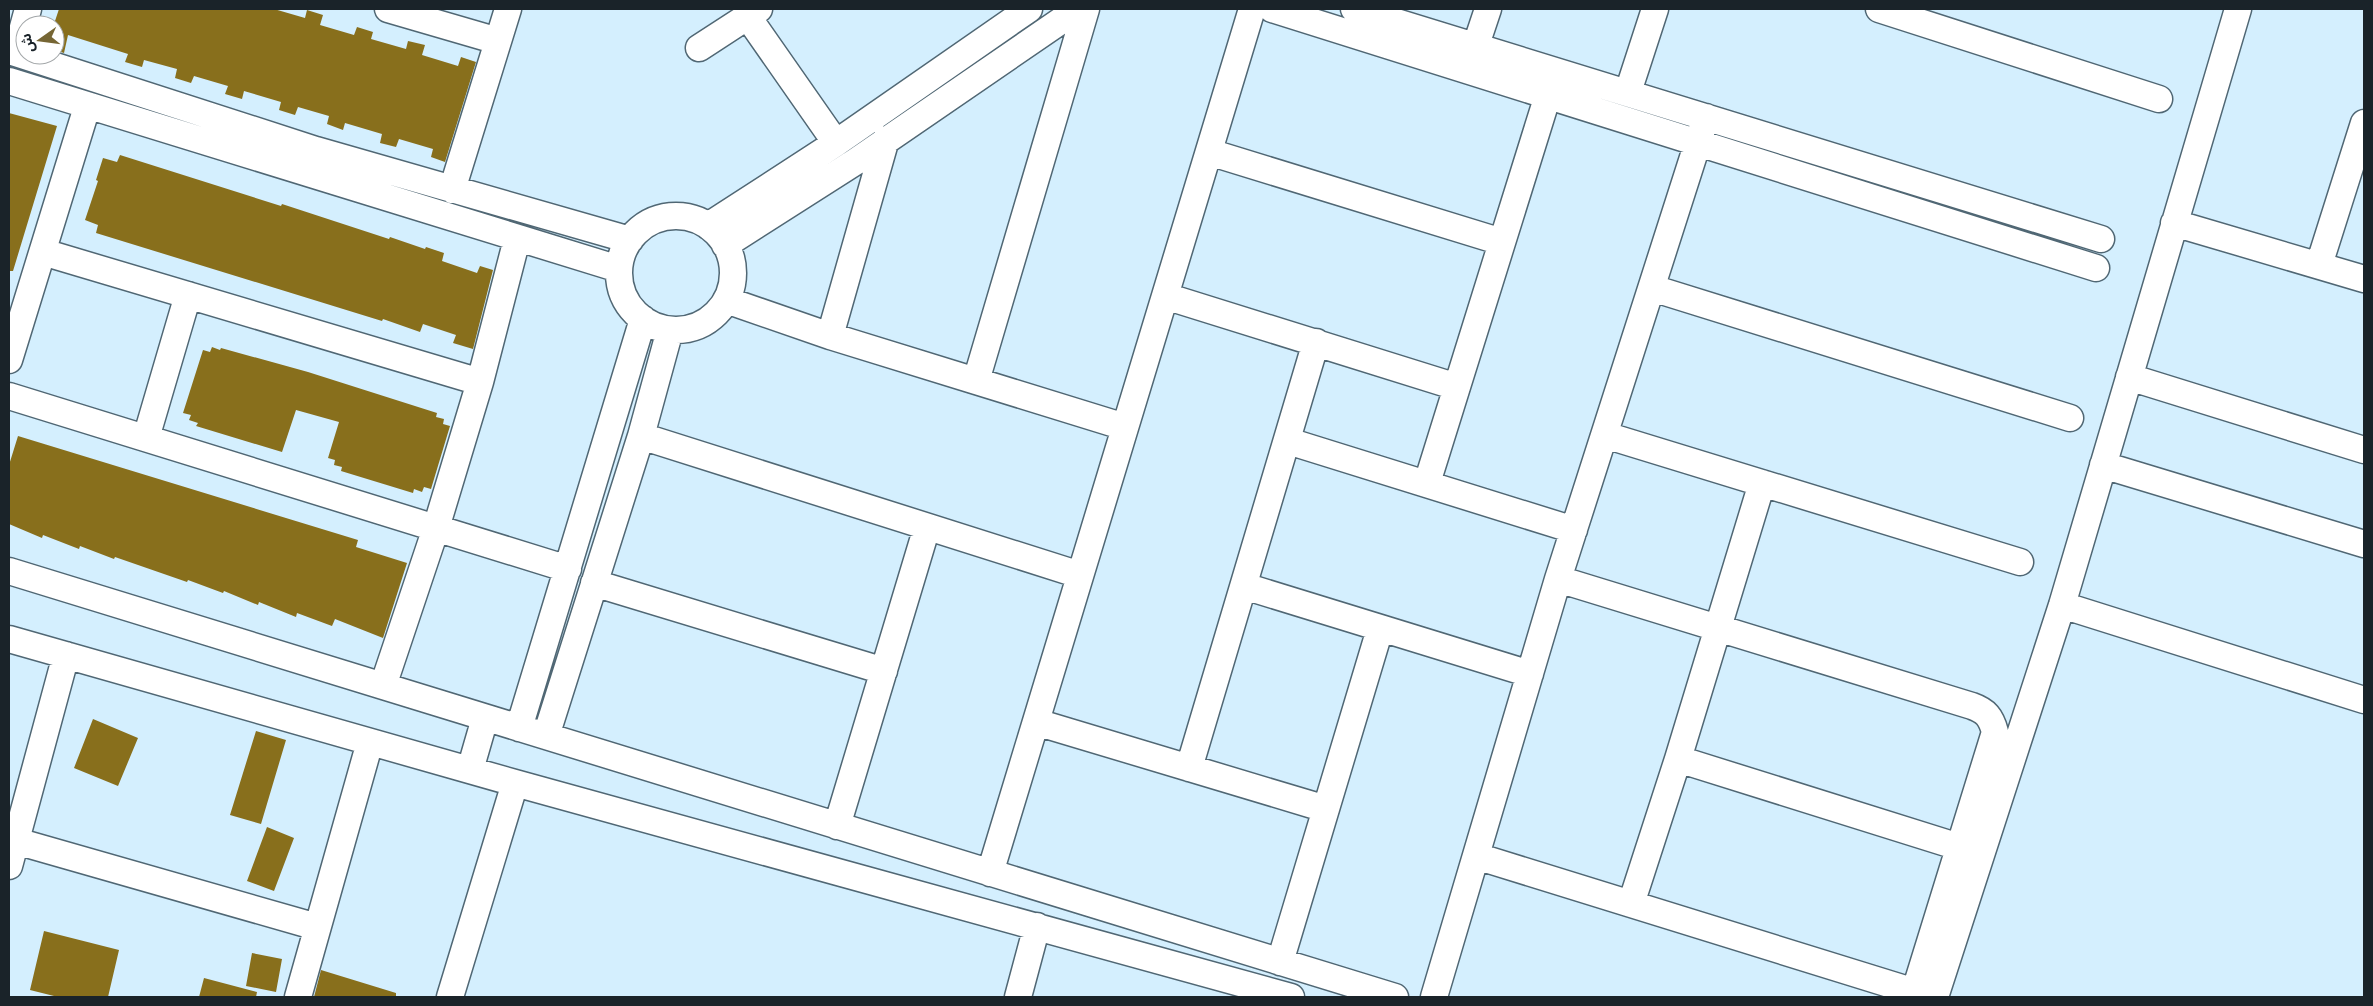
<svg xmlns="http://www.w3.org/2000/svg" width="2373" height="1006" font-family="'Archivo Narrow','Noto Sans Arabic',sans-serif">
	<rect width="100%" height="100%" fill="#d4effe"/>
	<!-- building -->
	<path fill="#886f1c" d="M59,9h215l31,9 2,-8 16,5 -3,10 34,10 3,-8 16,5 -2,7 35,10 2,-8 17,4 -3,10 36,11 3,-9 15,5 -31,100 -14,-5 2,-8 -34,-10 -3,8 -16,-4 2,-9 -37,-11 -2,7 -16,-6 2,-8 -31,-9 -3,8 -16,-5 2,-8 -37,-11 -2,8 -17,-5 3,-8 -34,-10 -3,7 -16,-5 2,-9 -33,-9 -2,7 -17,-5 3,-8 -60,-19 -4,18 -9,-3v-29z
		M9,113l48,13 -44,145h-4z
		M120,155l161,51 1,-2 107,35 1,-2 35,12 1,-2 18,6 -2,8 35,12 3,-7 13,4 -20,79 -20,-6 3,-8 -33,-11 -3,8 -37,-13 -1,2 -286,-88 2,-8 -13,-5 13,-39 -2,-1 7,-22 14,4z
		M212,347l8,3 1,-2 87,24 129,41 -1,4 8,2 -1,5 7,2 -19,63 -7,-2 -2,5 -8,-3 -1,4 -72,-22 1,-4 -8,-2 1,-5 -7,-2 11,-36 -43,-12 -14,42 -86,-26 2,-3 -9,-3 2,-5 -8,-2 20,-63 7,2z
		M18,436l340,104 -2,7 51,16 -24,75 -48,-19 -3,7 -35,-13 -1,4 -37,-15 -1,3 -34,-14 -1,2 -35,-13 -1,2 -72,-25 -1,2 -34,-13 -1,3 -36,-14 -1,3 -33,-14v-59z
		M93,719l45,19 -20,48 -44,-18z
		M256,731l30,9 -25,84 -31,-9z
		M267,827l27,11 -20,53 -27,-10z
		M44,931l75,19 -11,47h-50l-28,-7z
		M252,953l30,6 -6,33 -30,-6z
		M321,970l75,23v4h-82z
		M204,978l53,14 -1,5h-57z"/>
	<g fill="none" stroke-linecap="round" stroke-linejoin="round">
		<!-- minor casing -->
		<g stroke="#506774" stroke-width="29">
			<path id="minor" d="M388,9l110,32
				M1272,9l824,259
				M1354,9l747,230
				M1879,9l280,90
				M748,17l88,126
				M1476,45l12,-36
				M699,48l60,-39
				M9,51l307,99 314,90
				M16,53l12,-44
				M9,81l610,188
				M1628,92l27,-83
				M1209,152l293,90
				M452,190l56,-181
				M619 273a57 57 0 1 1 114 0a57 57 0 1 1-114 0Z
				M2174,223l190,56
				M708,226l128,-83 193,-134
				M725,245l130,-83 223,-153
				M43,252l437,130
				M2319,265l45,-142
				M1652,288l418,130
				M1165,296l292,91
				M726,300l104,36 295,91
				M830,336l56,-197
				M9,360l78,-253
				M2129,377l235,73
				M976,381l110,-372
				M9,396l559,173
				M1605,435l415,127
				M641,436l439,139
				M146,438l42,-143
				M1288,441l286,89
				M2103,465l261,79
				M1427,483l121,-388
				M9,571l1386,426
				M1558,579l414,127c14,5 19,11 23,26l-82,265
				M594,583l290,88
				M1244,586l286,88
				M2062,605l302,95
				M9,639l506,144 776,214
				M383,686l53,-158 44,-146 37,-143
				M1036,722l290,87
				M519,728l124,-409
				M546,736l95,-300 29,-106
				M1678,759l281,88
				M1189,768l127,-426
				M470,770l15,-52
				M837,826l90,-299
				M16,841l301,86
				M1476,856l439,136
				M9,866l57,-211
				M990,873l262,-864
				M1631,904l47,-145 84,-276
				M1280,962l100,-333
				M298,997l72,-255
				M450,997l65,-214
				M1018,997l19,-71
				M1434,997l124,-418 148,-462
				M1935,997l127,-392 176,-596"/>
		</g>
		<!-- minor -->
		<use href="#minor" stroke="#fff" stroke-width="26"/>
	</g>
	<!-- border -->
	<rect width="2373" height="1006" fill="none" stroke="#1a2329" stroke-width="20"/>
	<!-- north arrow -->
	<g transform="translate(40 40) rotate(256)"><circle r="24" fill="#ffffff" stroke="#a3a7a9"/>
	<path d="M0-4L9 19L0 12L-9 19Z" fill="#766634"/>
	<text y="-8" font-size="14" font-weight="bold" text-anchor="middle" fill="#1a2329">ش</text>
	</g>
</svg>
